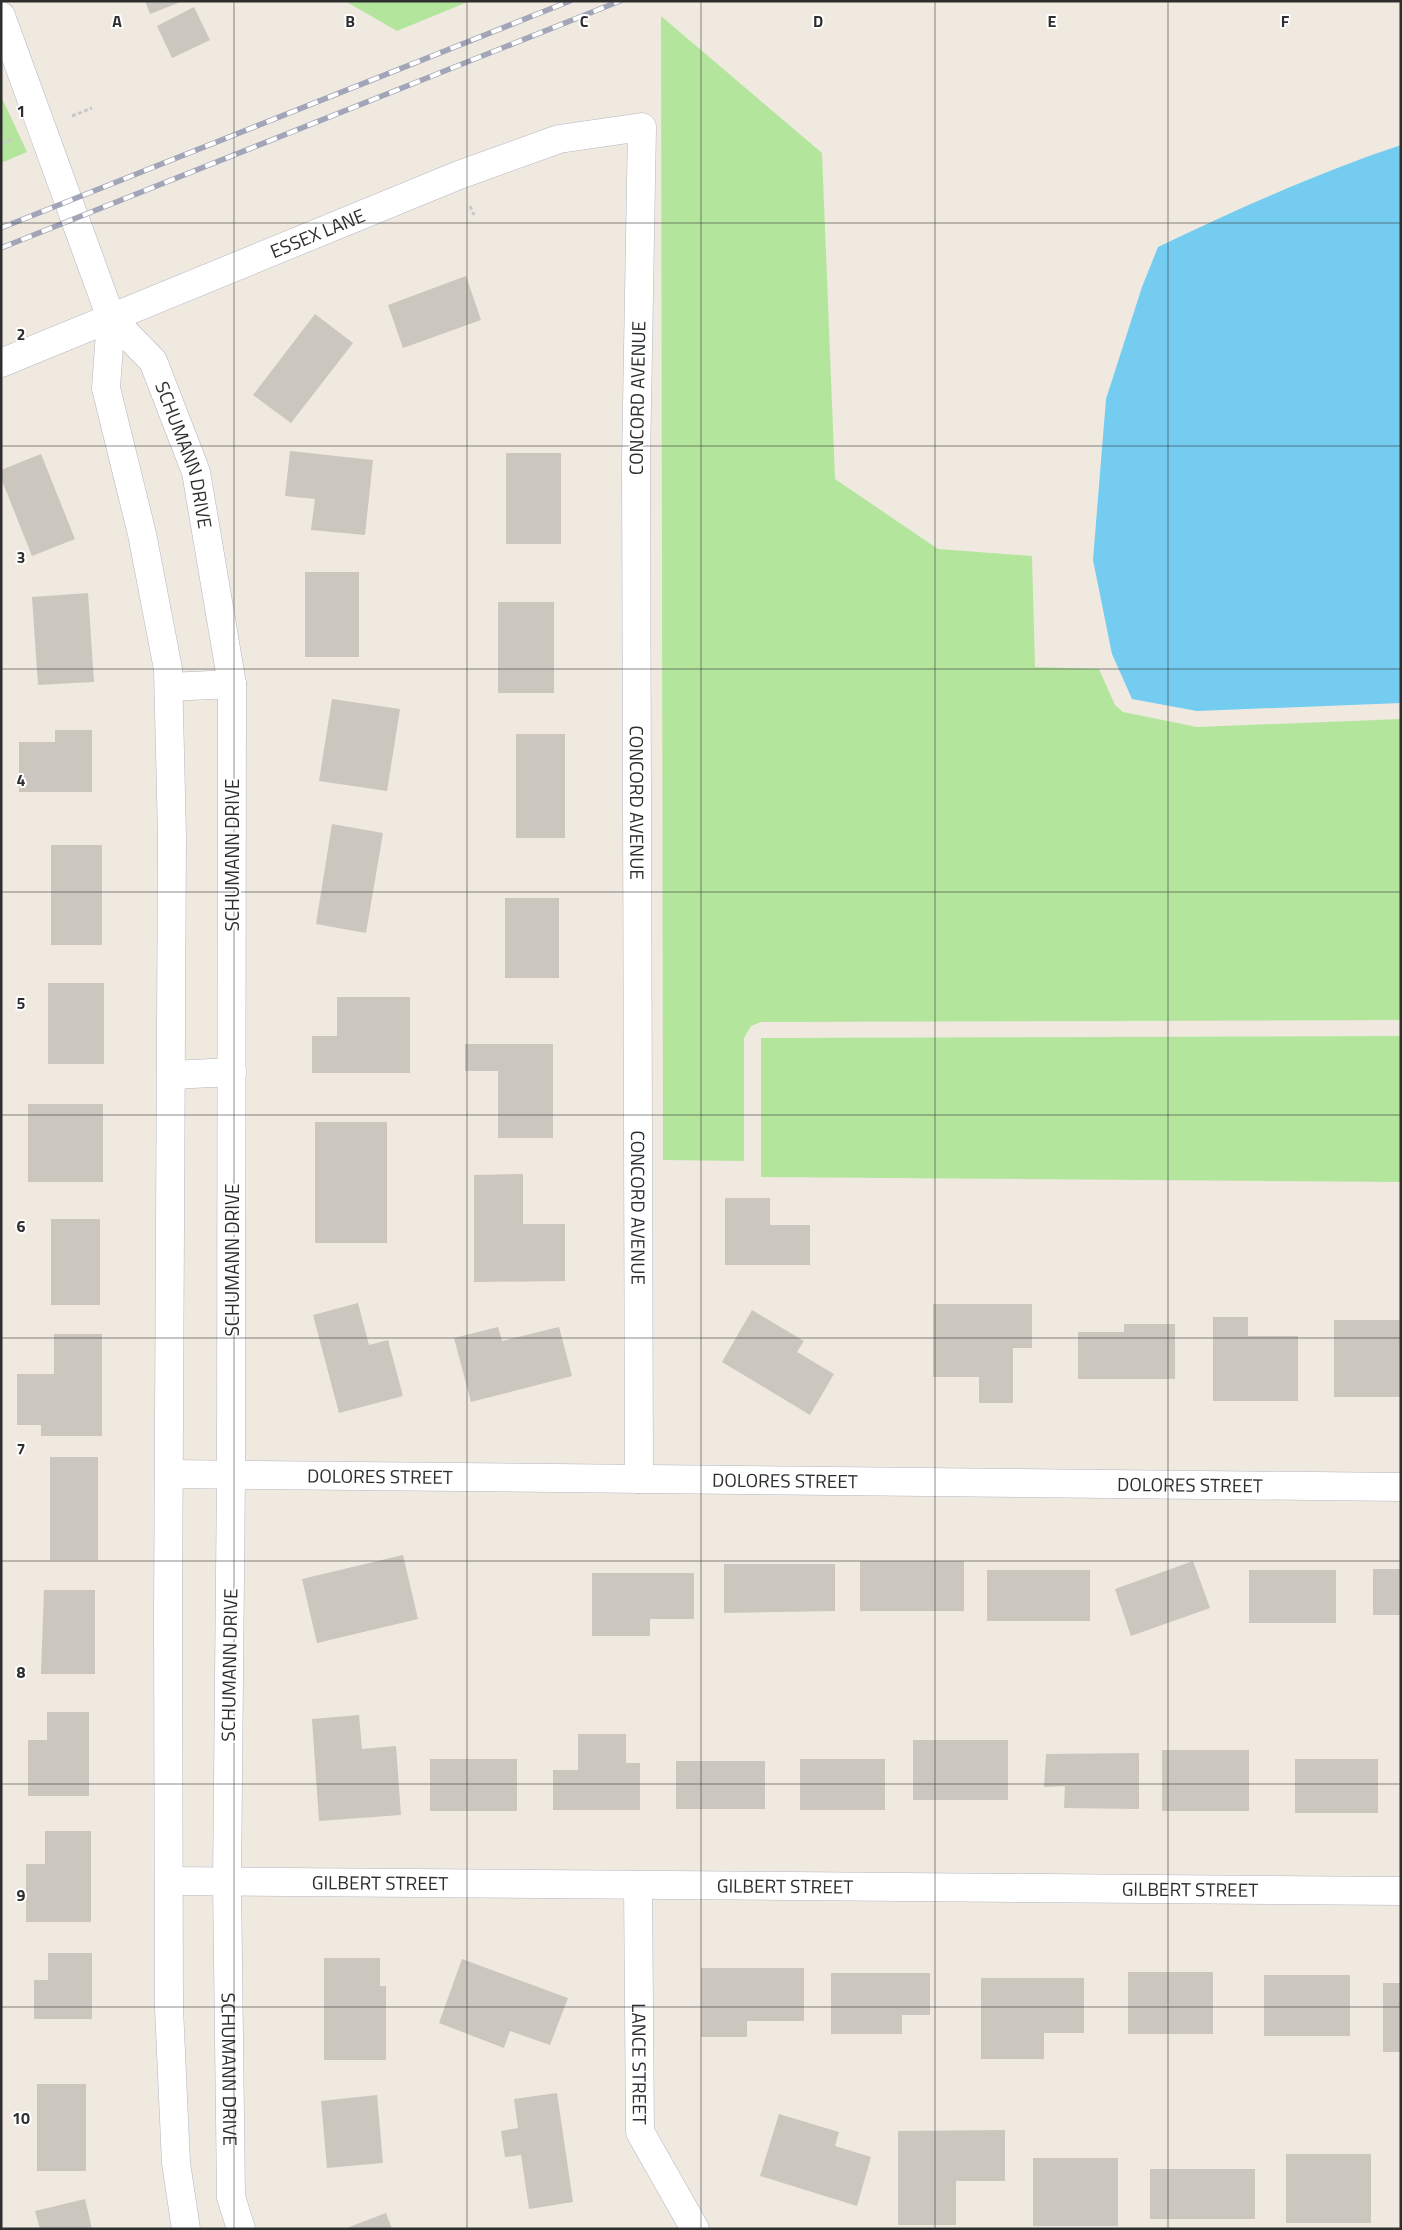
<svg xmlns="http://www.w3.org/2000/svg" width="1402" height="2230" font-family="'Titillium Web',sans-serif">
	<rect width="100%" height="100%" fill="#efe9e0"/>
	<!-- green -->
	<path fill="#b4e59d" d="M345,1h125l-73,30z
		M661,16l161,137 13,326 103,70 94,7 3,111 64,2 16,36 8,7 74,15 204,-8v301l-640,2 -10,4 -7,12v123l-81,-1z
		M1,96l26,56 -26,11z
		M1401,1036v146l-640,-5v-139z"/>
	<!-- water -->
	<path fill="#74cdf1" d="M1401,145v558l-204,8 -65,-12 -20,-45 -19,-94 13,-161 36,-112 16,-40c80,-38 159,-74 243,-102z"/>
	<!-- building -->
	<path fill="#cbc7be" d="M145,1h38l-33,13z
		M194,7l16,33 -38,18 -15,-32z
		M466,276l15,44 -78,28 -15,-43z
		M315,314l38,29 -62,80 -38,-28z
		M290,451l83,9 -8,75 -54,-5 4,-31 -30,-3z
		M506,453h55v91h-55z
		M41,454l34,85 -43,17 -31,-78v-8z
		M305,572h54v85h-54z
		M88,593l6,89 -56,3 -6,-88z
		M498,602h56v91h-56z
		M332,699l68,10 -13,82 -68,-10z
		M55,730h37v62h-73v-50h36z
		M516,734h49v104h-49z
		M332,824l51,9 -17,100 -50,-9z
		M51,845h51v100h-51z
		M505,898h54v80h-54z
		M48,983h56v81h-56z
		M337,997h73v76h-98v-37h25z
		M465,1044h88v94h-55v-67h-33z
		M28,1104h75v78h-75z
		M315,1122h72v121h-72z
		M523,1174v50h42v57l-91,1v-107z
		M725,1198h45v27h40v40h-85z
		M51,1219h49v86h-49z
		M358,1303l11,42 19,-5 15,56 -64,17 -26,-98z
		M933,1304h99v44h-19v55h-34v-26h-46z
		M752,1310l52,31 -7,11 37,22 -24,41 -88,-53z
		M1213,1317h35v19h50v65h-85z
		M1334,1320h67v77h-67z
		M1124,1324h51v55h-97v-47h46z
		M498,1327l4,14 57,-14 13,49 -101,26 -17,-64z
		M54,1334h48v102h-61v-11h-24v-51h37z
		M50,1457h48v103h-48z
		M403,1555l15,64 -101,24 -15,-64z
		M860,1561h104v50h-104z
		M1193,1561l17,47 -79,28 -16,-47z
		M724,1564h111v47l-111,2z
		M1373,1569h28v46h-28z
		M987,1570h103v51h-103z
		M1249,1570h87v53h-87z
		M592,1573h102v46h-44v17h-58z
		M44,1590h51v84h-54z
		M47,1712h42v84h-61v-56h19z
		M359,1715l3,34 34,-3 5,69 -82,6 -7,-102z
		M578,1734h48v29h14v47h-87v-40h25z
		M913,1740h95v60h-95z
		M1162,1750h87v61h-87z
		M1139,1753v56l-75,-1 1,-22 -21,1 2,-33z
		M430,1759h87v52h-87z
		M800,1759h85v51h-85z
		M1295,1759h83v54h-83z
		M676,1761h89v48h-89z
		M45,1831h46v91h-65v-58h19z
		M48,1953h44v66h-58v-39h14z
		M324,1958h56v28h6v74h-62z
		M462,1959l106,39 -18,47 -40,-14 -6,17 -65,-25z
		M701,1968h103v53h-57v16h-46z
		M1128,1972h85v62h-85z
		M831,1973h99v42h-28v19h-71z
		M1264,1975h86v61h-86z
		M981,1978h103v55h-40v26h-63z
		M1383,1983h18v69h-18z
		M37,2084h49v87h-49z
		M557,2093l16,109 -44,7 -8,-54 -16,2 -4,-26 17,-3 -4,-29z
		M377,2095l6,68 -56,5 -6,-67z
		M779,2114l60,18 -4,14 36,11 -14,49 -97,-30z
		M1005,2130v51h-49v44h-58v-94z
		M1286,2154h85v69h-85z
		M1033,2158h85v68h-85z
		M1150,2169h105v50h-105z
		M85,2199l7,30h-52l-5,-18z
		M386,2213l6,16h-48z"/>
	<g fill="none" stroke-linecap="round" stroke-linejoin="round">
		<!-- minor casing -->
		<g stroke="#b4b6c1" stroke-width="29">
			<g id="minor">
				<path id="s1" d="M1,363l458,-188 100,-36 83,-12 -6,334 3,1018"/>
				<path id="s2" d="M169,1474l1232,13"/>
				<path id="s3" d="M169,1881l1232,10"/>
				<path id="s4" d="M638,1885l2,247 55,97"/>
			</g>
		</g>
		<!-- tertiary casing -->
		<g stroke="#b4b6c1" stroke-width="29">
			<g id="tertiary">
				<path id="s5" d="M1,16l110,302 42,43 43,111 36,212 -1,790 -4,408 4,315 10,32"/>
				<path d="M111,318l-5,70 36,146 26,135 4,167 -4,781 1,391 7,155 10,66"/>
				<path d="M169,687l63,-3"/>
				<path d="M172,1075l60,-3"/>
			</g>
		</g>
		<!-- path -->
		<path stroke="#c9c9c9" stroke-width="3" stroke-dasharray="4 2.5" stroke-linecap="butt" d="M72,116l20,-8
			M1,144l12,-5
			M470,206l4,9"/>
		<!-- minor -->
		<use href="#minor" stroke="#fff" stroke-width="28"/>
		<!-- tertiary -->
		<use href="#tertiary" stroke="#fff" stroke-width="28"/>
		<!-- rail casing -->
		<g stroke="#a2a5b8" stroke-width="5.5">
			<path id="rail" d="M1,228l569,-227
				M1,248l619,-247"/>
		</g>
		<!-- rail -->
		<use href="#rail" stroke="#fff" stroke-width="4" stroke-dasharray="11" stroke-linecap="butt"/>
	</g>
	<!-- grid -->
	<path fill="none" stroke="#2e2e2e" stroke-width="1" stroke-opacity="0.55" d="M234,1v2228M467,1v2228M701,1v2228M935,1v2228M1168,1v2228M1,223h1400M1,446h1400M1,669h1400M1,892h1400M1,1115h1400M1,1338h1400M1,1561h1400M1,1784h1400M1,2007h1400"/>
	<g text-anchor="middle" stroke-width="4" stroke-linejoin="round" paint-order="stroke">
		<!-- street labels -->
		<g font-size="19" fill="#2e2e2e" stroke="#fff">
			<text dy="7" stroke="none"><textPath href="#s1" startOffset="342">ESSEX LANE</textPath></text>
			<text transform="translate(637 398) rotate(-89)" y="7">CONCORD AVENUE</text>
			<text dy="7" stroke="none"><textPath href="#s5" startOffset="481">SCHUMANN DRIVE</textPath></text>
			<text dy="7" stroke="none"><textPath href="#s1" startOffset="1361">CONCORD AVENUE</textPath></text>
			<text transform="translate(232 855) rotate(-90)" y="7">SCHUMANN DRIVE</text>
			<text dy="7" stroke="none"><textPath href="#s1" startOffset="1766">CONCORD AVENUE</textPath></text>
			<text transform="translate(232 1260) rotate(-90)" y="7">SCHUMANN DRIVE</text>
			<text dy="7" stroke="none"><textPath href="#s2" startOffset="211">DOLORES STREET</textPath></text>
			<text dy="7" stroke="none"><textPath href="#s2" startOffset="616">DOLORES STREET</textPath></text>
			<text dy="7" stroke="none"><textPath href="#s2" startOffset="1021">DOLORES STREET</textPath></text>
			<text transform="translate(229 1665) rotate(-89)" y="7">SCHUMANN DRIVE</text>
			<text dy="7" stroke="none"><textPath href="#s3" startOffset="211">GILBERT STREET</textPath></text>
			<text dy="7" stroke="none"><textPath href="#s3" startOffset="616">GILBERT STREET</textPath></text>
			<text dy="7" stroke="none"><textPath href="#s3" startOffset="1021">GILBERT STREET</textPath></text>
			<text dy="7" stroke="none"><textPath href="#s4" startOffset="179">LANCE STREET</textPath></text>
			<text dy="7" stroke="none"><textPath href="#s5" startOffset="2101">SCHUMANN DRIVE</textPath></text>
		</g>
	</g>
	<g font-size="16" text-anchor="middle" font-weight="bold" fill="#2e2e2e" stroke="#fff" stroke-width="4" stroke-linejoin="round" paint-order="stroke">
		<text x="117" y="27">A</text>
		<text x="350" y="27">B</text>
		<text x="584" y="27">C</text>
		<text x="818" y="27">D</text>
		<text x="1052" y="27">E</text>
		<text x="1285" y="27">F</text>
		<text x="21" y="117">1</text>
		<text x="21" y="340">2</text>
		<text x="21" y="563">3</text>
		<text x="21" y="786">4</text>
		<text x="21" y="1009">5</text>
		<text x="21" y="1232">6</text>
		<text x="21" y="1455">7</text>
		<text x="21" y="1678">8</text>
		<text x="21" y="1901">9</text>
		<text x="21" y="2124">10</text>
	</g>
	<!-- border -->
	<rect width="1402" height="2230" fill="none" stroke="#2e2e2e" stroke-width="5"/>
</svg>
